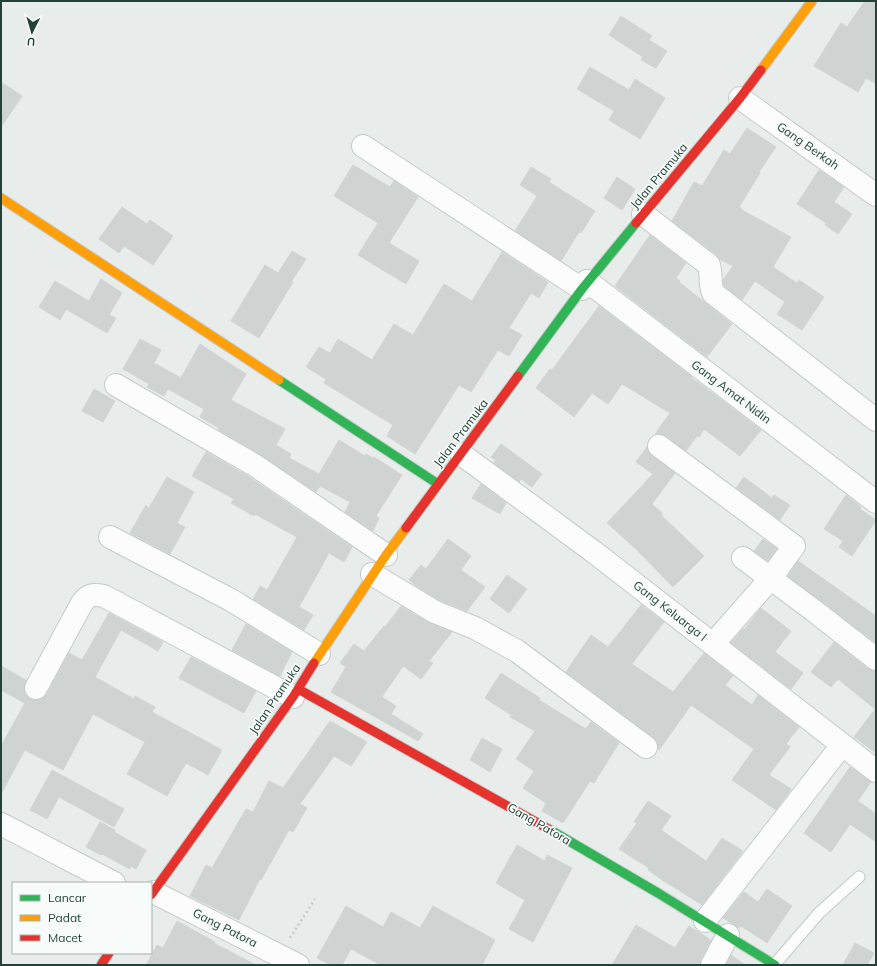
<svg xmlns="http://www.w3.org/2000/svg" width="877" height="966" font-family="Mulish,sans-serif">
	<rect width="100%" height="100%" fill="#e8edeb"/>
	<!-- building -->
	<path fill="#cfd4d2" stroke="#d1d6d4" d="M865,1h11v83l-10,-6 -8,14 -44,-26 27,-43 6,4z
		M621,16l31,20 -3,4 18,11 -11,17 -15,-8 2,-3 -34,-22z
		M590,67l39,23 6,-11 30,19 -25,41 -31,-19 5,-9 -37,-22z
		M1,82l21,14 -21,31z
		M747,128l29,19 -17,25 1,1 -21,34 3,2v1l49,27 -18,30 24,16 2,-3 25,17 -22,33 -25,-16 8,-12 -30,-21 -13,19 -18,-14 -1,-6 10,-14 -14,-7 -2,-4 -45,-34 22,-39 8,4 22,-36 6,4z
		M353,165l37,22 4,-6 24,16 -29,46 30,18 -13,23 -48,-29 20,-32 -44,-27z
		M531,167l20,12 -2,3 46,29 -14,22 -2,-1 -18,29 -46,-30 22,-35 -17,-11z
		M819,170l25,17 -10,15 18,12 -14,20 -13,-9 1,-2 -29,-19z
		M617,177l18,12 -13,21 -18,-12z
		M122,207l25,17 3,-4 23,16 -20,29 -29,-19 -5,7 -20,-14z
		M650,235l36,28 -10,15 4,3 -1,1 53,42 -25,33 -92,-71z
		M292,251l14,8 -15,23h2l-34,56 -28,-17 34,-56 13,8z
		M502,252l46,30 -9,16 -8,-5 -22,35 13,7 -13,21 -11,-6 -27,42 -12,-7 -44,69 -28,-18 6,-11 -69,-42 2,-4 -20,-12 13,-20 11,6 8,-14 34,21 22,-36 19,11 31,-51 28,17z
		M101,279l21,14 -13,22 7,3 -9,15 -41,-24 -6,11 -21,-13 16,-26 34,20z
		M599,306l93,71 -1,1 12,8 58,44 -21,26 -36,-27 -5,8 -2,-1 -11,15 -20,-15 -5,-2h-6l15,-21 -48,-29 -14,20 -16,-11 -18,24 -38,-29 14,-19 2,1z
		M140,339l21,11 -7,13 27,15 19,-34 46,30 -15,26 54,29 -9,16 15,9 -2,4 30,16 20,-34 26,16 1,-2 7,4 1,-1 28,18 -26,41 3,2 -6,13 -28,-19 5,-10 -30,-16 -4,6 -53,-36 -45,-26 1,-2 -19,-11 4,-8 -36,-20 -4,7 -17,-9 2,-3 -26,-15z
		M94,389l21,12 -12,21 -21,-11z
		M501,444l41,30 -10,13 -11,-8 -2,3 -25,-19 2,-3 -5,-3z
		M647,447l1,4 4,5 23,17 -23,31 11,10 -2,1 43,41 -31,31 -37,-38 -29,-26 46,-49 -17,-12z
		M206,452l43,25 103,70 -8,15 -15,-9 -30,54 14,8 -9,15 -51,-31 7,-13 7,4 30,-53 -42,-23 -1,2 -23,-13 3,-4 -42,-23z
		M167,477l27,15 -17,31 8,4 -15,27 -40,-21 16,-28 3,3z
		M744,477l28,21 2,-3 16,10 -10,15 -44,-32z
		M481,484l25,19 -6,11 -28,-16z
		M846,495l15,12 -1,2 16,11 -24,36 -13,-9 4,-6 -19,-12z
		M448,539l23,17 -10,14 24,17 -18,24 -26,-10 -25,-15 -7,-6 12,-15 5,4z
		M763,539l14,10 -9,12 -14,-10z
		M798,561l78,55v27l-88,-67z
		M507,575l20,14 -18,24 -19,-14z
		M641,605l23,17 -32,42 41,28 31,-39 29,23 -8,9 27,20 6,-10 41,32 -13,17 4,3 -21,28 22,14 -15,21 -44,-30 22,-31 -63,-44 -32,45 -2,-8 -4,-5 -87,-65 25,-37 17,12z
		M401,606l28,17 23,9 -23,29 4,2 -12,16 -18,-13 -21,31 14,9 -5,8 32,20 -5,7 -87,-49 15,-25 -6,-4 14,-19 10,7 20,-25 1,1z
		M761,608l30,23 -16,21 28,21 -12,16 -60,-46 12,-14 1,1z
		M109,613l54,29 -5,9 -37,-21 -26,47 39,22 1,-3 20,11 -3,5 70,38 -14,25 -22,-12 -19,33 -40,-22 18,-32 -52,-28 -30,56 -38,-20 -24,44v-48l24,-43 -24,-13v-24l25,14 -2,9 1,5 5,5 6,1 6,-1 5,-5 22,-41 13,7z
		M246,624l46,28 -12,24 -48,-26z
		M834,642l34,27 8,2v82l-22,-16 21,-28 -37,-30 -7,8 -20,-15z
		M191,657l65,34 -12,22 -65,-35z
		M501,673l39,25 -1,2 47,29 5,-7 28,21 -25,40 -4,-2 -27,42 -21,-12 4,-8 -23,-15 11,-17 -18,-12 19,-28 -25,-14 1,-2 -26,-17z
		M330,721l37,21 -16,24 -17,-10 -34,48 7,4 -14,24 -4,-2 -28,50 -1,-1 -21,41 -49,-24 16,-31 6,3 34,-59 7,3 16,-31 14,7z
		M482,738l20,11 -12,23 -20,-12z
		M850,767l21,15 -13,19 18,13v28l-26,-18 -19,28 -27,-19z
		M52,770l72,39 -10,18 -55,-30 -12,22 -17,-9z
		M648,801l23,15 -10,14 45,31 16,-23 21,13 -41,54 -33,-21h-1l-20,-14 1,-2 -30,-19 18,-26 -3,-1z
		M100,822l15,8 -1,2 32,18 -10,19 -5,-3 -1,3 -28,-15 -1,1 -15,-8z
		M517,845l28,16 2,-6 25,13 -39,74 -24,-13 16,-29 -29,-17z
		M767,889l25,17 -25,37 -26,-17 -2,2 -16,-10 21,-26 14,10z
		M346,906l37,21 8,-15 29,16 13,-22 62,34 -13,25h-101l-30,-16 -9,16h-12l-13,-7z
		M177,921l38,21 -1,1 42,22h-110l11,-20 6,3z
		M636,925l39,23 14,-22 22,14 -10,19 -1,6h-88z
		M855,943l19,10 -7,12h-24z
		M731,955l14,10h-19z"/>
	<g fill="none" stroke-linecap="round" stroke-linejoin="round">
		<!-- lane casing -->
		<g stroke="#c5cac8" stroke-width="13">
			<path id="lane" d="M774,965l45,-52 40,-36"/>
		</g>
		<!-- street casing -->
		<g stroke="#c5cac8" stroke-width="24">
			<path id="street" d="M740,98l136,97
				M363,146l219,143
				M643,214l66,51c3,11 0,18 4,28l163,127
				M587,281l289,221
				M116,385l140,81 130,89
				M659,446l135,100 -24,33 -57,65
				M461,454l133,98 282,219
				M110,537l121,63 88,54
				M743,558l70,52 63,49
				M372,574l63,38 40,16 42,23 129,96
				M36,688l46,-85c7,-9 11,-9 22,-7l189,101
				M1,824l113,59
				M153,892l145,73
				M705,921l137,-176
				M712,965l16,-30"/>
		</g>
		<!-- fast casing -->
		<g stroke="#c3cbc8" stroke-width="11">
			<path id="fast" d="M518,376l64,-87 54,-66
				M279,380l159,104
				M552,831l106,62 117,72"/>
		</g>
		<!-- slow casing -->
		<g stroke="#c3cbc8" stroke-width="11">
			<path id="slow" d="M761,70l51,-69
				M1,198l278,182
				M314,663l72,-108 20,-27"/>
		</g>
		<!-- jam casing -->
		<g stroke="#c3cbc8" stroke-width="11">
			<path id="jam" d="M636,223l104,-125 21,-28
				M406,528l112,-152
				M298,689l254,142
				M151,895l142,-198 21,-34
				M101,965l8,-12"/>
		</g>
		<!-- path -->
		<path stroke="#c3ccca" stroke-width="2.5" stroke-dasharray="2 3" stroke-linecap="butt" d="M290,938l25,-39"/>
		<!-- lane -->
		<use href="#lane" stroke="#fcfcfc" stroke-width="11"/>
		<!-- street -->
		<use href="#street" stroke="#fcfcfc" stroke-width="22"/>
		<!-- fast -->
		<use href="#fast" stroke="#30b455" stroke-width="9"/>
		<!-- slow -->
		<use href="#slow" stroke="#ff9f0a" stroke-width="9"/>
		<!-- jam -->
		<use href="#jam" stroke="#e5322d" stroke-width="9"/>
	</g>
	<g text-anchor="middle" stroke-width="3.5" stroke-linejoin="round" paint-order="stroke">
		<!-- street labels -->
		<g font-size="12" fill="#24423a" stroke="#f7fbf9">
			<text transform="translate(808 146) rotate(35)" y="4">Gang Berkah</text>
			<text transform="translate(659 176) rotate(-50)" y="4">Jalan Pramuka</text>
			<text transform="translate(731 392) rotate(37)" y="4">Gang Amat Nidin</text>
			<text transform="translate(461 433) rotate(-53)" y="4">Jalan Pramuka</text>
			<text transform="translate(670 611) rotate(38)" y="4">Gang Keluarga I</text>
			<text transform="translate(275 699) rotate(-56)" y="4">Jalan Pramuka</text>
			<text transform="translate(539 824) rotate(30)" y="4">Gang Patora</text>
			<text transform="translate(225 928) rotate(27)" y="4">Gang Patora</text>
		</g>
	</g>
	<!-- border -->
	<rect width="877" height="966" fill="none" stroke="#24423a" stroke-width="4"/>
	<!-- legend -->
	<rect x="12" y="882" width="140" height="72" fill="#f7fbf9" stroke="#a3b1ad"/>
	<rect x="20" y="895" width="20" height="6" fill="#30b455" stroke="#a3b1ad"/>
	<text x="48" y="902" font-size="12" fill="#24423a">Lancar</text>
	<rect x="20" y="915" width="20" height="6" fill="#ff9f0a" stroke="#a3b1ad"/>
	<text x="48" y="922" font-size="12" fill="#24423a">Padat</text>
	<rect x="20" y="935" width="20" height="6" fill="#e5322d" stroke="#a3b1ad"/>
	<text x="48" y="942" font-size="12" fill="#24423a">Macet</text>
	<!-- north arrow -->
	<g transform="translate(32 32) rotate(185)" stroke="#f7fbf9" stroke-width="3" paint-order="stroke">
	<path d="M0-3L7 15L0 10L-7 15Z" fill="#24423a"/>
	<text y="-6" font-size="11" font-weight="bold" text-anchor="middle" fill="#24423a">U</text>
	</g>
</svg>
